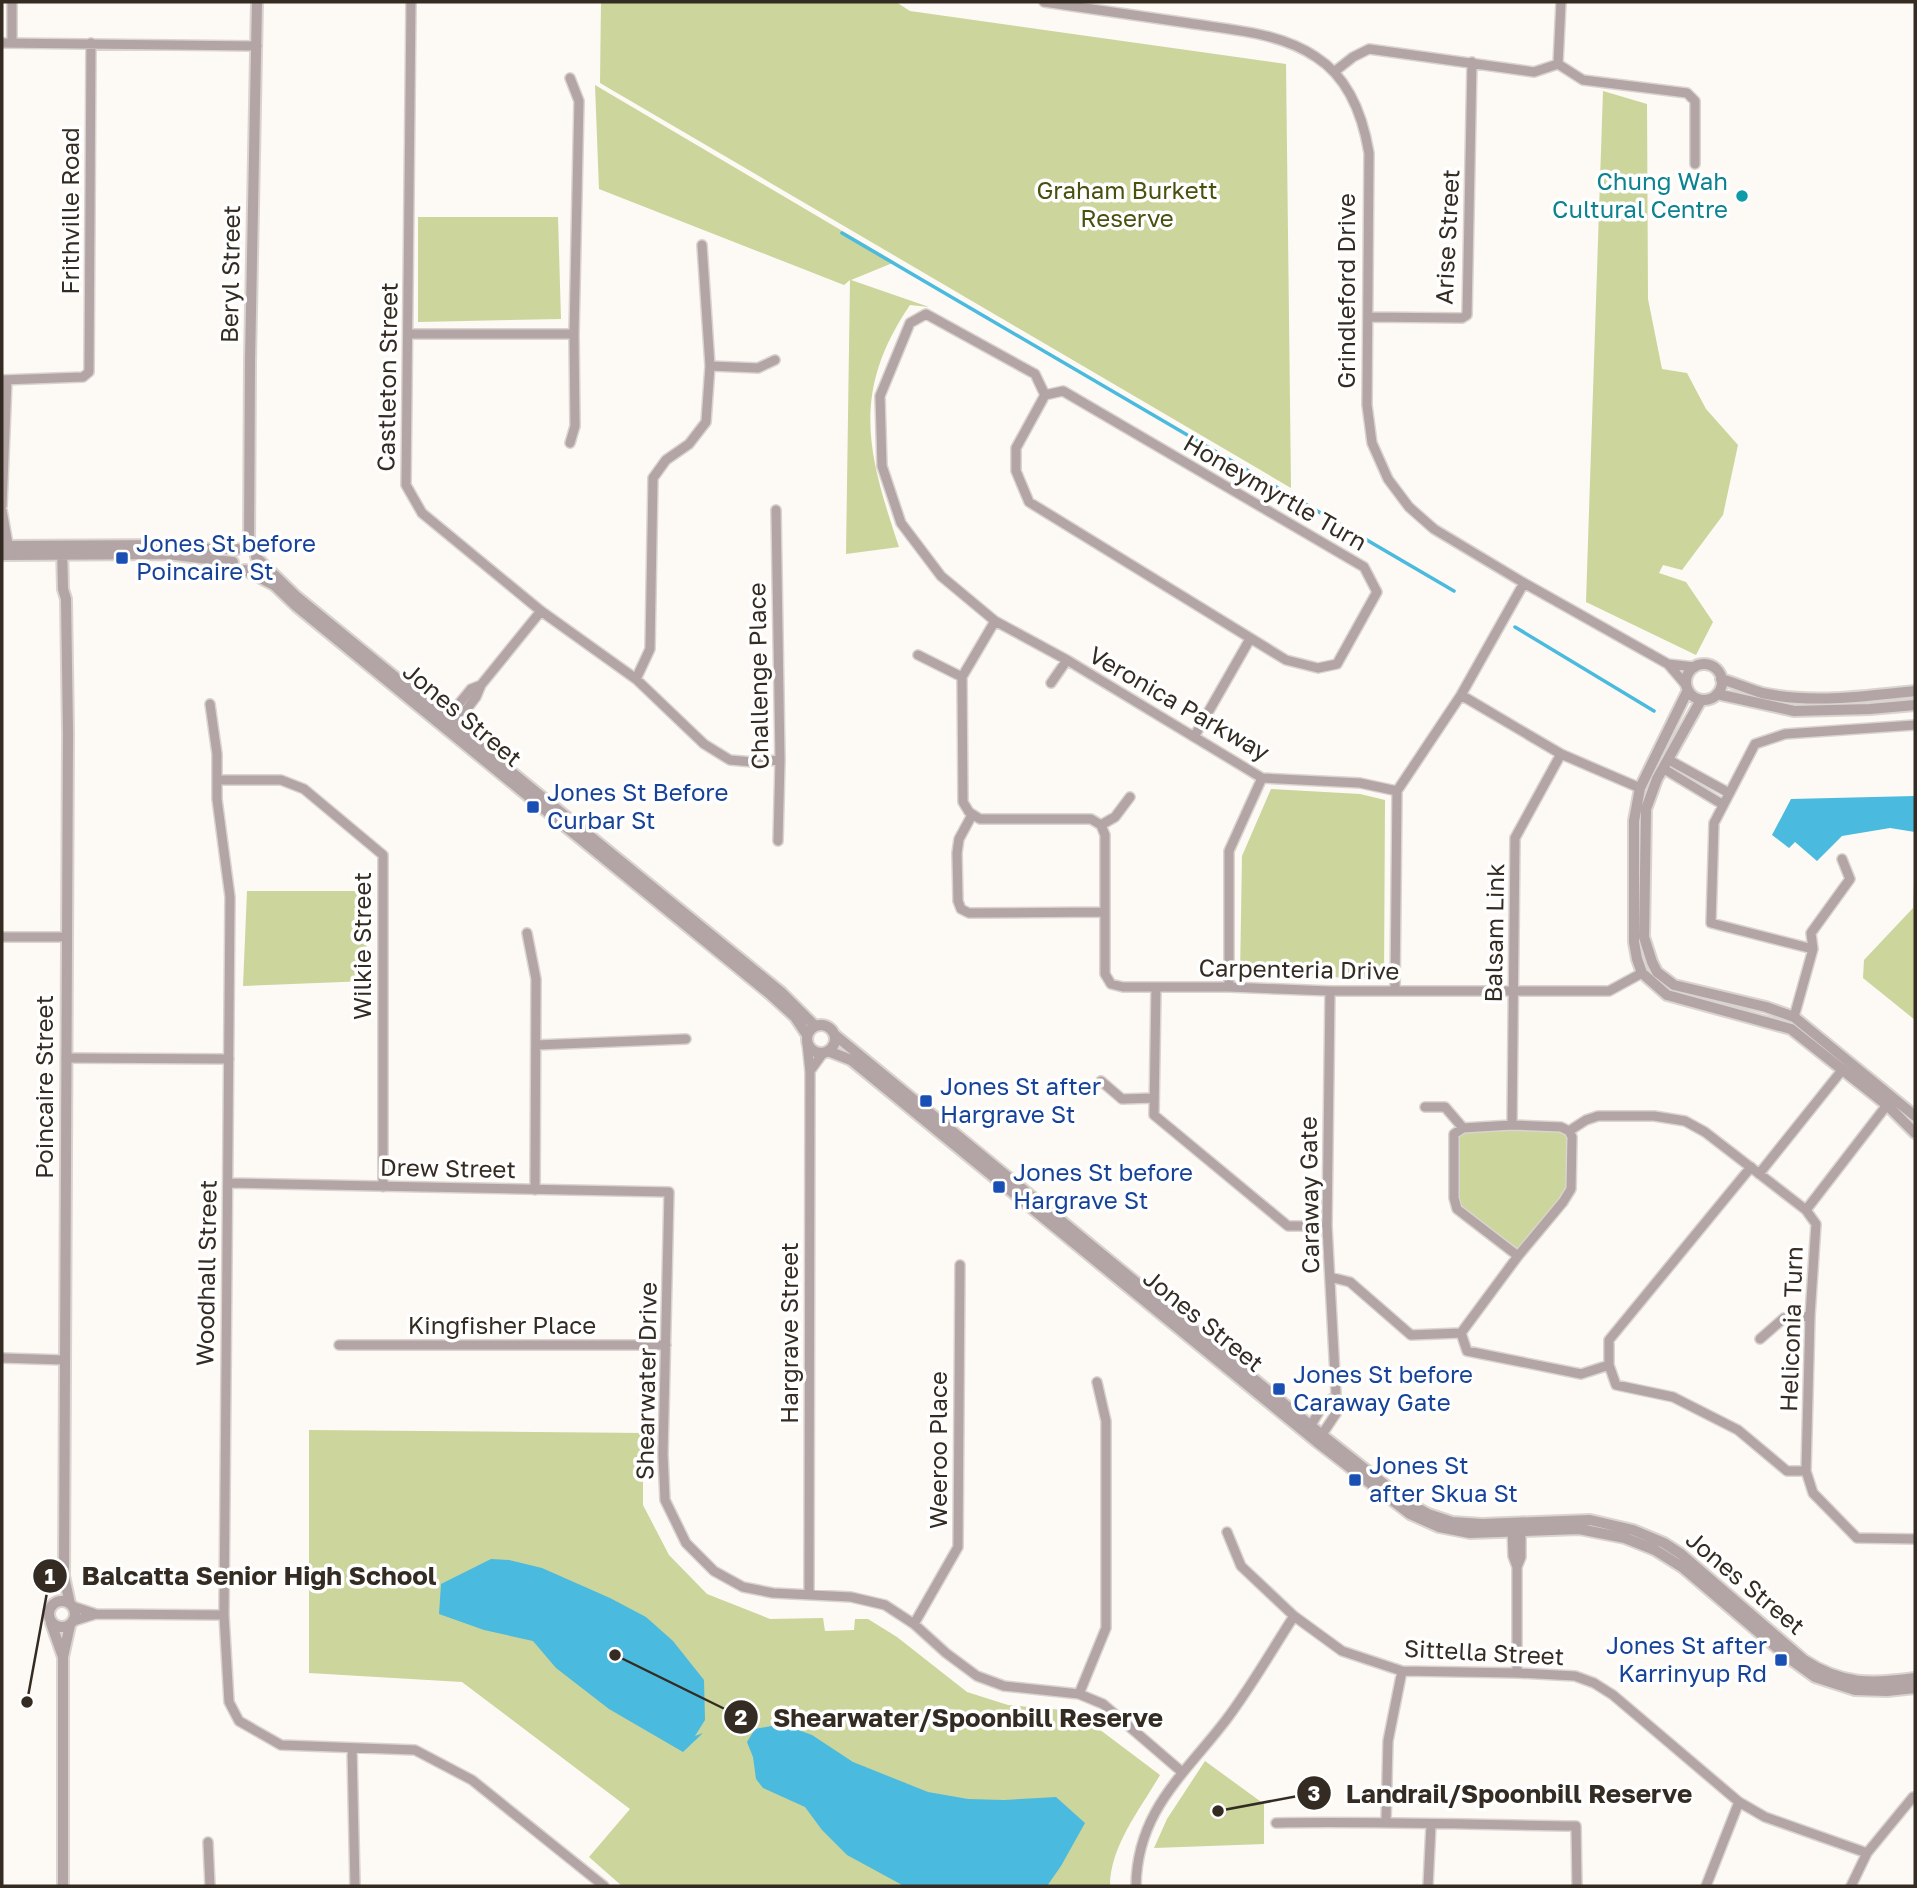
<svg xmlns="http://www.w3.org/2000/svg" width="1917" height="1888" font-family="'Golos Text',sans-serif">
	<rect width="100%" height="100%" fill="#fdf9f4"/>
	<!-- green -->
	<path fill="#ccd59b" d="M601,2h295l14,9 376,53 5,424 -691,-405z
		M595,85l300,177 -44,18 78,27 -19,-2c-60,88 -42,149 -11,242l-53,7 4,-274 -6,5 -245,-96z
		M1603,91l44,13 1,195 14,70 25,4 19,36 32,36 -15,70 -41,55 -19,-5 -4,8 27,9 27,40 -17,33 -110,-53z
		M418,217h140l3,102 -143,3z
		M1271,789l89,5 25,6 -1,178 -144,-2 2,-120z
		M1915,854v166l-52,-42 1,-18 49,-52z
		M247,891h118l2,90 -124,5z
		M1512,1125l57,6 2,58 -53,67 -61,-47 -3,-75 9,-6z
		M309,1430l334,3v72l26,50 38,39 63,25 53,-1 2,13 29,-1 1,-11h13l29,18 70,55 41,13 67,6 85,64c-19,33 -50,71 -50,111h-488l-33,-29 41,-48 -168,-127 -153,-9z
		M1205,1761l59,43v40l-110,4 13,-29z"/>
	<!-- water -->
	<path fill="#4abadf" d="M1915,796v36l-25,-4 -48,8 -25,25 -22,-19 -6,6 -17,-13 19,-36z
		M491,1559l18,1 33,8 68,30 36,19 27,24 31,39 1,40 -10,16 8,-3 -20,19 -74,-43 -53,-41 -23,-27 -49,-11 -45,-16 2,-30z
		M782,1724l30,11 41,27 75,30 40,7 36,1 52,-3 29,26 -24,43 -14,20h-143l-57,-31 -25,-25 -17,-23 -42,-19 -7,-9 -3,-22 -6,-15 8,-13z"/>
	<g fill="none" stroke-linecap="round" stroke-linejoin="round">
		<!-- stream -->
		<path stroke="#4abadf" stroke-width="3.5" d="M842,233l612,358
			M1515,627l139,84"/>
		<!-- minor casing -->
		<g stroke="#d9d4ce" stroke-width="12">
			<path id="minor" d="M411,2l-5,483 16,28 119,98 95,68 68,65 26,16 23,2 27,-2
				M1044,2c48,7 96,14 144,21 43,7 91,9 128,34 33,21 47,60 53,96l-2,252 5,38 16,36 21,28 25,22 90,54 144,81 18,21
				M2,43l255,3
				M12,43v-41
				M1558,64l25,16 104,13 8,8v63
				M1558,64l3,-62
				M1334,72l19,-15 16,-8 165,23 24,-8
				M570,78l9,23 -5,233 1,92 -5,17
				M1368,317l94,1 5,-3 5,-253
				M408,334h166
				M710,366l48,2 17,-8
				M2,380l81,-3 6,-5 2,-329
				M1063,391l301,176 13,25 -40,72 -19,4 -32,-8 -257,-158 -13,-31v-23l29,-53z
				M1045,395l-10,-21 -109,-60 -16,9 -30,73 2,70 19,57 40,53 54,45 72,39 195,118 98,5 37,8
				M2,506l5,-126
				M2,510l7,40
				M776,510l4,250 -2,81
				M995,621l-33,56 1,125 6,10 11,7h111l10,6 4,10v139l6,10 12,3h106l101,4h279l33,-18
				M918,655l44,22
				M1668,664l27,3
				M636,679l14,-30 3,-171 13,-18 23,-16 17,-22 4,-56 -8,-121
				M1051,683l16,-23
				M1461,695l100,59 79,34
				M210,704l7,50v45l13,98 -6,718 5,87 10,19 42,24 134,5 57,30 132,106
				M444,722l27,-33 10,-4
				M451,730l25,-33 5,-12 60,-74
				M1194,737l56,-98
				M1669,760l60,33
				M1664,769l58,35
				M217,780h64l23,9 79,66v332
				M972,815l-13,24 -2,14 1,48 3,8 8,4 135,-1
				M1101,825l14,-8 15,-20
				M527,933l9,46 -1,211
				M2,937h65
				M1813,949l-2,-16 39,-54 -8,-20
				M1156,987l-2,128 134,111h39
				M1229,987v-136l33,-73
				M1395,991l2,-200 64,-96 63,-112
				M1794,1017l19,-68 -102,-26 3,-100 41,-79 30,-10 130,-9
				M807,1043l3,29 -1,522
				M536,1045l150,-6
				M66,1058l163,1
				M810,1071l13,-18
				M1101,1081l21,18 32,-1
				M1425,1107h20l18,21
				M1512,1125l3,-287 46,-84
				M1569,1131l17,-11 12,-4h56l31,5 20,11 101,78 10,14 -6,92 -4,155
				M1751,1167l-142,173v25l7,20 57,12 65,33 49,41h19l7,22 44,45 58,1
				M1759,1174l84,-105
				M228,1183l441,9 -6,262 2,46 21,43 28,28 29,16 30,6 78,4 34,8 29,19 32,29 31,23 27,10 75,8 24,10 79,68
				M1806,1210l81,-105
				M1330,1277l20,5 61,53 50,-2 57,-77 45,-54 8,-13 1,-52 -3,-6 -8,-4 -49,-2 -49,3 -9,6v64l3,11 61,47
				M1461,1333l6,18 114,23 28,-9
				M1760,1339l24,-21 26,-2
				M339,1345h327
				M2,1358l63,2
				M1308,1430l17,-28 10,-5
				M1319,1439l18,-27 -10,-186 3,-235
				M1512,1528l1,28 4,11v106
				M1227,1532l14,34 53,50 48,35 60,20 115,2 58,3 19,7 19,12 126,107 26,15 102,36
				M1517,1567l4,-10v-30
				M72,1606l24,8 128,1
				M74,1621l22,-7
				M914,1624l44,-77 2,-282
				M1079,1694l27,-66v-207l-9,-39
				M352,1748l3,138
				M1386,1821l2,-80 14,-70
				M1276,1823c100,-2 200,2 300,3l1,60
				M208,1842l2,44
				M1136,1886c1,-75 48,-111 90,-166 25,-33 46,-70 68,-104
				M1428,1886l3,-61
				M1706,1886l33,-84
				M1851,1886l16,-33 46,-56"/>
		</g>
		<!-- tertiary casing -->
		<g stroke="#d9d4ce" stroke-width="14">
			<path id="tertiary" d="M2,546l166,-1 42,4h27
				M62,546l1,43 3,10 2,134 -4,843 6,28
				M249,548l1,-186 7,-360
				M2,555l165,-1 66,8
				M256,557l40,39 485,396 34,34
				M245,570l29,15 22,21 475,389 24,22 12,18
				M1686 682a18 18 0 1 1 36 0a18 18 0 1 1-36 0Z
				M1721,679c14,4 28,10 41,14 51,11 102,3 153,-2
				M1688,690l-48,98 -6,33v121l3,17 5,14 25,22 124,34 96,76 28,28
				M1717,694l77,17 76,-2 45,-4
				M1701,700l-44,79 -11,30 -2,128 8,25 5,10 17,13 92,22 28,10 121,99
				M807 1039a14 14 0 1 1 28 0a14 14 0 1 1-28 0Z
				M835,1035l487,400 86,68 20,11 24,8 30,2 108,-4 43,10 31,13 17,11 123,106c38,25 68,24 111,18
				M828,1051l23,9 466,382 93,72 29,13 31,6 109,-4 46,9 30,12 27,17 108,92 25,18 40,13 32,1 28,-3
				M49 1614a13 13 0 1 1 26 0a13 13 0 1 1-26 0Z
				M51,1623l12,34
				M63,1886v-229l7,-32"/>
		</g>
		<!-- minor -->
		<use href="#minor" stroke="#b3a4a6" stroke-width="9"/>
		<!-- tertiary -->
		<use href="#tertiary" stroke="#b3a4a6" stroke-width="10"/>
	</g>
	<!-- markers -->
	<circle fill="#0f9aa8" stroke="#fff" stroke-width="2.5" cx="1742" cy="196" r="7"/>
	<g fill="#1a4fb4" stroke="#fff" stroke-width="2.5">
		<rect x="115" y="551" width="14" height="14" rx="3.5"/>
		<rect x="526" y="800" width="14" height="14" rx="3.5"/>
		<rect x="919" y="1094" width="14" height="14" rx="3.5"/>
		<rect x="992" y="1180" width="14" height="14" rx="3.5"/>
		<rect x="1272" y="1382" width="14" height="14" rx="3.5"/>
		<rect x="1348" y="1473" width="14" height="14" rx="3.5"/>
		<rect x="1774" y="1653" width="14" height="14" rx="3.5"/>
	</g>
	<g text-anchor="middle" stroke-width="7" stroke-linejoin="round" paint-order="stroke">
		<!-- culture labels -->
		<g font-size="24" fill="#0d838f" stroke="#fff" text-anchor="end">
			<text x="1728" y="190">Chung Wah<tspan x="1728" dy="28">Cultural Centre</tspan></text>
		</g>
		<!-- park labels -->
		<g font-size="24" fill="#4a510f" stroke="#fff">
			<text x="1127" y="199">Graham Burkett<tspan x="1127" dy="28">Reserve</tspan></text>
		</g>
		<!-- street labels -->
		<g font-size="24" fill="#342c23" stroke="#fff">
			<text transform="translate(71 211) rotate(-90)" y="8">Frithville Road</text>
			<text transform="translate(1448 237) rotate(-87)" y="8">Arise Street</text>
			<text transform="translate(231 274) rotate(-89)" y="8">Beryl Street</text>
			<text transform="translate(1347 291) rotate(-90)" y="8">Grindleford Drive</text>
			<text transform="translate(388 377) rotate(-89)" y="8">Castleton Street</text>
			<text transform="translate(1275 493) rotate(30)" y="8">Honeymyrtle Turn</text>
			<text transform="translate(759 676) rotate(-91)" y="8">Challenge Place</text>
			<text transform="translate(1179 704) rotate(30)" y="8">Veronica Parkway</text>
			<text transform="translate(462 715) rotate(40)" y="8">Jones Street</text>
			<text transform="translate(1495 933) rotate(-89)" y="8">Balsam Link</text>
			<text transform="translate(363 946) rotate(-90)" y="8">Wilkie Street</text>
			<text transform="translate(1299 970) rotate(1)" y="8">Carpenteria Drive</text>
			<text transform="translate(45 1087) rotate(-90)" y="8">Poincaire Street</text>
			<text transform="translate(448 1169) rotate(1)" y="8">Drew Street</text>
			<text transform="translate(1310 1195) rotate(-91)" y="8">Caraway Gate</text>
			<text transform="translate(207 1273) rotate(-89)" y="8">Woodhall Street</text>
			<text transform="translate(1203 1321) rotate(39)" y="8">Jones Street</text>
			<text x="502" y="1334">Kingfisher Place</text>
			<text transform="translate(1792 1329) rotate(-88)" y="8">Heliconia Turn</text>
			<text transform="translate(790 1333) rotate(-90)" y="8">Hargrave Street</text>
			<text transform="translate(647 1381) rotate(-89)" y="8">Shearwater Drive</text>
			<text transform="translate(939 1450) rotate(-90)" y="8">Weeroo Place</text>
			<text transform="translate(1745 1583) rotate(40)" y="8">Jones Street</text>
			<text transform="translate(1484 1653) rotate(3)" y="8">Sittella Street</text>
		</g>
		<!-- transit labels -->
		<g font-size="24" fill="#164399" stroke="#fff" text-anchor="start">
			<text x="136" y="552">Jones St before<tspan x="136" dy="28">Poincaire St</tspan></text>
			<text x="547" y="801">Jones St Before<tspan x="547" dy="28">Curbar St</tspan></text>
			<text x="940" y="1095">Jones St after<tspan x="940" dy="28">Hargrave St</tspan></text>
			<text x="1013" y="1181">Jones St before<tspan x="1013" dy="28">Hargrave St</tspan></text>
			<text x="1293" y="1383">Jones St before<tspan x="1293" dy="28">Caraway Gate</tspan></text>
			<text x="1369" y="1474">Jones St<tspan x="1369" dy="28">after Skua St</tspan></text>
			<text x="1767" y="1654" text-anchor="end">Jones St after<tspan x="1767" dy="28">Karrinyup Rd</tspan></text>
		</g>
	</g>
	<!-- callouts -->
	<path fill="none" stroke="#342c23" stroke-width="2.5" d="M27 1702L50 1576M615 1655L741 1717M1218 1811L1314 1793"/>
	<g fill="#342c23" stroke="#fff" stroke-width="2.5">
		<circle cx="27" cy="1702" r="7"/>
		<circle cx="615" cy="1655" r="7"/>
		<circle cx="1218" cy="1811" r="7"/>
		<circle cx="50" cy="1576" r="18"/>
		<circle cx="741" cy="1717" r="18"/>
		<circle cx="1314" cy="1793" r="18"/>
	</g>
	<g font-size="21" text-anchor="middle" font-weight="bold" fill="#fff">
		<text x="50" y="1584">1</text>
		<text x="741" y="1725">2</text>
		<text x="1314" y="1801">3</text>
	</g>
	<g font-size="26" text-anchor="middle" font-weight="bold" fill="#342c23" stroke="#fff" stroke-width="7" stroke-linejoin="round" paint-order="stroke">
		<text x="259" y="1585">Balcatta Senior High School</text>
		<text x="968" y="1727">Shearwater/Spoonbill Reserve</text>
		<text x="1519" y="1803">Landrail/Spoonbill Reserve</text>
	</g>
	<!-- border -->
	<rect width="1917" height="1888" fill="none" stroke="#342c23" stroke-width="7"/>
</svg>
